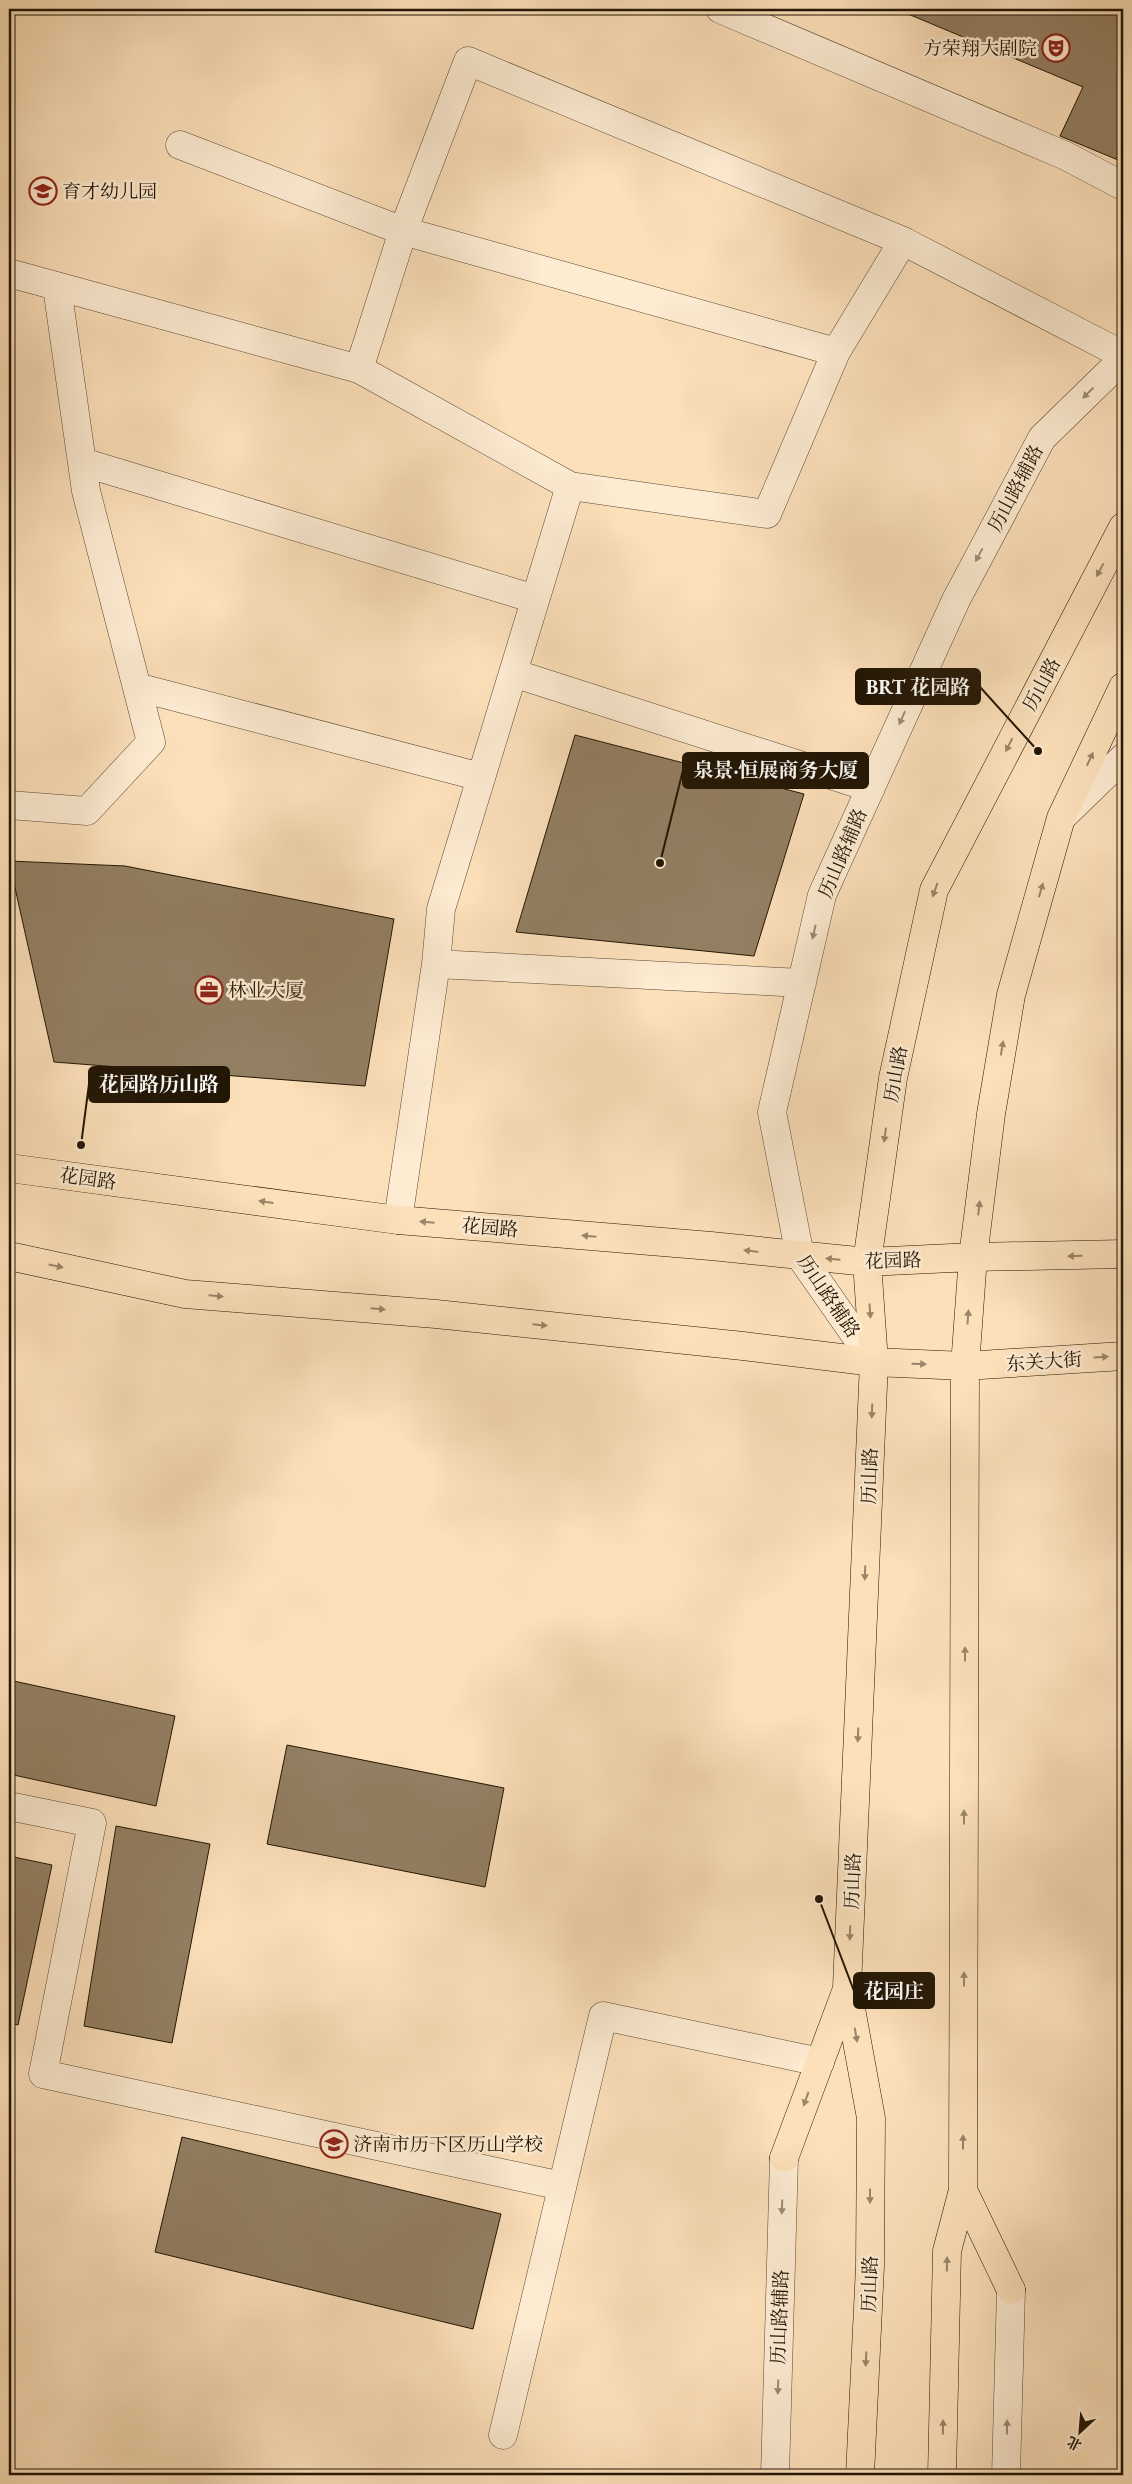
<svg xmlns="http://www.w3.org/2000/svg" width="1132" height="2484" font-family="'EB Garamond','Noto Serif SC',serif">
	<rect width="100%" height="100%" fill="#fce0ba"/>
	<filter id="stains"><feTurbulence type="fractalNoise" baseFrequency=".004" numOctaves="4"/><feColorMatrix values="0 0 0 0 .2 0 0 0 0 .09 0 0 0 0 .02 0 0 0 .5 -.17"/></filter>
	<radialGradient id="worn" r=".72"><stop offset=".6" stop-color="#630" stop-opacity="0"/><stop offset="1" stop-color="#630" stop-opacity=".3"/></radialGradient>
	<!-- building -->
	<path fill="#937f63" stroke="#211504" d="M896,9h227v153l-63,-26 23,-49z
		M575,735l229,59 -50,162 -238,-24z
		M9,861l116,5 269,53 -29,167 -311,-24z
		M9,1680l166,36 -19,90 -147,-32z
		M287,1745l217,43 -19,99 -218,-43z
		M116,1826l94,18 -38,199 -88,-17z
		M9,1856l43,9 -34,160 -9,-2z
		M182,2137l319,77 -28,115 -318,-77z"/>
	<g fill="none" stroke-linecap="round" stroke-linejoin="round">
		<!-- minor casing -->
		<g stroke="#584832" stroke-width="29">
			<path id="minor" d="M720,9l346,147 57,30
				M180,145l223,86 433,121
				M9,273l350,96 44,-138 65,-170 435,180
				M359,369l211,117
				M82,462l453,137
				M513,673l358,115
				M137,687l344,90
				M9,805l78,6 64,-69 -65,-251 -29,-204
				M1062,817l61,-59
				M436,964l366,19
				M398,1220l38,-256 5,-55 129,-423 197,28 69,-162 67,-111 220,114
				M874,1362l-74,-106 -28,-144 50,-217 134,-295 86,-162 81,-79
				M9,1806l83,17 -49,251 519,112
				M503,2435l100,-419 217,46
				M775,2475l9,-317
				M1006,2475l5,-185"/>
		</g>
		<!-- major casing -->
		<g stroke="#211504" stroke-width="29">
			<path id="major" d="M9,1168l389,52 313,26 156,16 106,-5 150,-3
				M9,1256l176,38 251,20 307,32 131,16 91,4 158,-10
				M784,2158l63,-169
				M963,2190l48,100
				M860,2475l10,-209 1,-148 -24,-131 27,-625 -7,-100 26,-184 41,-188 189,-363
				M942,2475l5,-224 16,-61 2,-824 8,-109 18,-143 20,-119 50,-177 62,-131"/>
		</g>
		<!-- minor -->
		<use href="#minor" stroke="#fdebd2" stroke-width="28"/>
		<!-- major -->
		<use href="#major" stroke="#fce0ba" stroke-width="28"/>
	</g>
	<!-- one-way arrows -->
	<defs><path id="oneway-solid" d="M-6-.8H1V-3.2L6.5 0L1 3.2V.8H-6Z" transform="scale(1.25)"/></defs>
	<g fill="#9a8b75">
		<use href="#oneway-solid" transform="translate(1088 393) rotate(136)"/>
		<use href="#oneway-solid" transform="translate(979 555) rotate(118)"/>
		<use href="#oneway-solid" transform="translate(902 718) rotate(114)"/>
		<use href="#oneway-solid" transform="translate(814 932) rotate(103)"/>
		<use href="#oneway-solid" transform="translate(782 2207) rotate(92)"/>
		<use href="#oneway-solid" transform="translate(778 2387) rotate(92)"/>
		<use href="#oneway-solid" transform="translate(1007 2427) rotate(-89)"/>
	</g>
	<g fill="#998568">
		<use href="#oneway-solid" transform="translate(1100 570) rotate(118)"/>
		<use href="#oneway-solid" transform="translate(1009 745) rotate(117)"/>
		<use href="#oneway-solid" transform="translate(1090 759) rotate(-65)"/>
		<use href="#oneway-solid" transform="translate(935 890) rotate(110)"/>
		<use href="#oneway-solid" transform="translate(1041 890) rotate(-74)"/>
		<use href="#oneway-solid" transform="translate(1002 1048) rotate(-81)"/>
		<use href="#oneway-solid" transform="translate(885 1135) rotate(98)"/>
		<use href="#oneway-solid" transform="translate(266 1202) rotate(-172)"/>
		<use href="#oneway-solid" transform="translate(979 1208) rotate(-83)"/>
		<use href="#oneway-solid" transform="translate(427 1222) rotate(-175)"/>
		<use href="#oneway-solid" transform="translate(589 1236) rotate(-175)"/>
		<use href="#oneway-solid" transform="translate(751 1251) rotate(-173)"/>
		<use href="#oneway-solid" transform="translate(1075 1256) rotate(178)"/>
		<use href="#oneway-solid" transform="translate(833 1259) rotate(-175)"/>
		<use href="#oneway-solid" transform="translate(56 1266) rotate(12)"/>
		<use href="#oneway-solid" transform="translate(216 1296) rotate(5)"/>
		<use href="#oneway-solid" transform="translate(378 1309) rotate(5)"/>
		<use href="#oneway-solid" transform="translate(870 1311) rotate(86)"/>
		<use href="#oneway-solid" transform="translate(968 1317) rotate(-86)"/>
		<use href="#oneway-solid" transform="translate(540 1325) rotate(6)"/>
		<use href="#oneway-solid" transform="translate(1101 1357) rotate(-4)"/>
		<use href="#oneway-solid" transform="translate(919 1364) rotate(2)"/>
		<use href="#oneway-solid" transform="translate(872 1411) rotate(92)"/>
		<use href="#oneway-solid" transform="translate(865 1573) rotate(92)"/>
		<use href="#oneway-solid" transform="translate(965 1654) rotate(-90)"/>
		<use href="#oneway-solid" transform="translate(858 1735) rotate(92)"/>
		<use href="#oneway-solid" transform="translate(964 1817) rotate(-90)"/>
		<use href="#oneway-solid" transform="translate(850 1933) rotate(92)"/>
		<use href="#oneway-solid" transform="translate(964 1979) rotate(-90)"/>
		<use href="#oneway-solid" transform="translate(856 2035) rotate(80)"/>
		<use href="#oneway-solid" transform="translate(806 2099) rotate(110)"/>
		<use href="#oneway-solid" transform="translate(963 2142) rotate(-90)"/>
		<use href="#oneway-solid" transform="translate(870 2196) rotate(90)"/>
		<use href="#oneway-solid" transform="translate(947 2264) rotate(-89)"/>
		<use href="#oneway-solid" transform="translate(866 2359) rotate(93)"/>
		<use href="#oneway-solid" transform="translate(943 2427) rotate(-89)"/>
	</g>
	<!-- icons -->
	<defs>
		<g id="theatre-ring" transform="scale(1.4375)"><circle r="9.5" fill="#fdebd2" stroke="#8f2418" stroke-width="1.5"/><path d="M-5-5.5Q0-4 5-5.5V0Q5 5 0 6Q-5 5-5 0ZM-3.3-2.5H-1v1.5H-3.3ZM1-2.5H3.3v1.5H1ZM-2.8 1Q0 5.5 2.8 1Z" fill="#8f2418"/></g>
		<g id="school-ring" transform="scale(1.4375)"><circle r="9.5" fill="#fdebd2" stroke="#8f2418" stroke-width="1.5"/><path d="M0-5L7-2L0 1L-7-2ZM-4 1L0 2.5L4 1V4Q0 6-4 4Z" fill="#8f2418"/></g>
		<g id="office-ring" transform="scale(1.4375)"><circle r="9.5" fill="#fdebd2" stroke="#8f2418" stroke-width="1.5"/><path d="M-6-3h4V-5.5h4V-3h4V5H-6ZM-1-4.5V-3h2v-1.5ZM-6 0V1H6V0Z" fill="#8f2418"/></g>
	</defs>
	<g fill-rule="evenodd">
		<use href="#theatre-ring" x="1056" y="48"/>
		<use href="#school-ring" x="43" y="191"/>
		<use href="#office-ring" x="209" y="990"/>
		<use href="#school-ring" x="334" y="2144"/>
	</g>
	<g text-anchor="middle" stroke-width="5" stroke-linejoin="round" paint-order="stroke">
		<!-- poi labels -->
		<g font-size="19" fill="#211504" stroke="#fdebd2" text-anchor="start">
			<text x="1037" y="55" text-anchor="end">方荣翔大剧院</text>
			<text x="62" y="198">育才幼儿园</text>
			<text x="228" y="997">林业大厦</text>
			<text x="353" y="2151">济南市历下区历山学校</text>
		</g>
		<!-- street labels -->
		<g font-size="19" fill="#211504" stroke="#fdebd2">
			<text transform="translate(1015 488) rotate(-62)" y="7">历山路辅路</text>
			<text transform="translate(1041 684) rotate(-62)" y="7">历山路</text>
			<text transform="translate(842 853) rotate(-67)" y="7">历山路辅路</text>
			<text transform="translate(895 1074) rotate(-80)" y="7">历山路</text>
			<text transform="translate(88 1178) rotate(8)" y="7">花园路</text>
			<text transform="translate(490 1227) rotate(5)" y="7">花园路</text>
			<text transform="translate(893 1260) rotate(-2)" y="7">花园路</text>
			<text transform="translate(829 1296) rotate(56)" y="7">历山路辅路</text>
			<text transform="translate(1044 1361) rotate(-4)" y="7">东关大街</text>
			<text transform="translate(869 1476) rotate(-88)" y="7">历山路</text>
			<text transform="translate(852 1881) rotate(-88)" y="7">历山路</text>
			<text transform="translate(869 2284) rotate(-88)" y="7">历山路</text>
			<text transform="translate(779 2317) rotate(-88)" y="7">历山路辅路</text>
		</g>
	</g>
	<!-- callouts -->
	<path fill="none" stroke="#211504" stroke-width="2" d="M1038 751L980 687M660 863L683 770M81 1145L89 1084M819 1899L854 1991"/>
	<g fill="#211504" stroke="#fdebd2" stroke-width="2">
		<circle cx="1038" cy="751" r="5"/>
		<circle cx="660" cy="863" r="5"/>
		<circle cx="81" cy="1145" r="5"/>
		<circle cx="819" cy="1899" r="5"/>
	</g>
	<g fill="#211504" stroke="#211504" stroke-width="2">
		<rect x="856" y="669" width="124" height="35" rx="5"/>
		<rect x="683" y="753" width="185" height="35" rx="5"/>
		<rect x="89" y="1067" width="140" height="35" rx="5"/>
		<rect x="854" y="1973" width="80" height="35" rx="5"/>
	</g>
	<g font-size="20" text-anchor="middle" font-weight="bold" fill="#fff">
		<text x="918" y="694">BRT 花园路</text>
		<text x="776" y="777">泉景·恒展商务大厦</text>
		<text x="159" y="1091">花园路历山路</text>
		<text x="894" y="1998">花园庄</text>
	</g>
	<!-- margin -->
	<rect width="1132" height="2484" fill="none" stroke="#fce0ba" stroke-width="30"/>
	<rect x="10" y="10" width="1112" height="2464" fill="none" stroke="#211504" stroke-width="2.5"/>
	<rect x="15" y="15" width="1102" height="2454" fill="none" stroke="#211504"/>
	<!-- north arrow -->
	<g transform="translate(1080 2432) rotate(206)" stroke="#fdebd2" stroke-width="4" paint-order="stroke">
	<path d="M0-4L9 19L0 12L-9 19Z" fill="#211504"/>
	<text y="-8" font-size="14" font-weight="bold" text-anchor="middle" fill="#211504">北</text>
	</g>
	<rect width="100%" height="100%" filter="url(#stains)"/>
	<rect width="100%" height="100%" fill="url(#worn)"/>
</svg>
